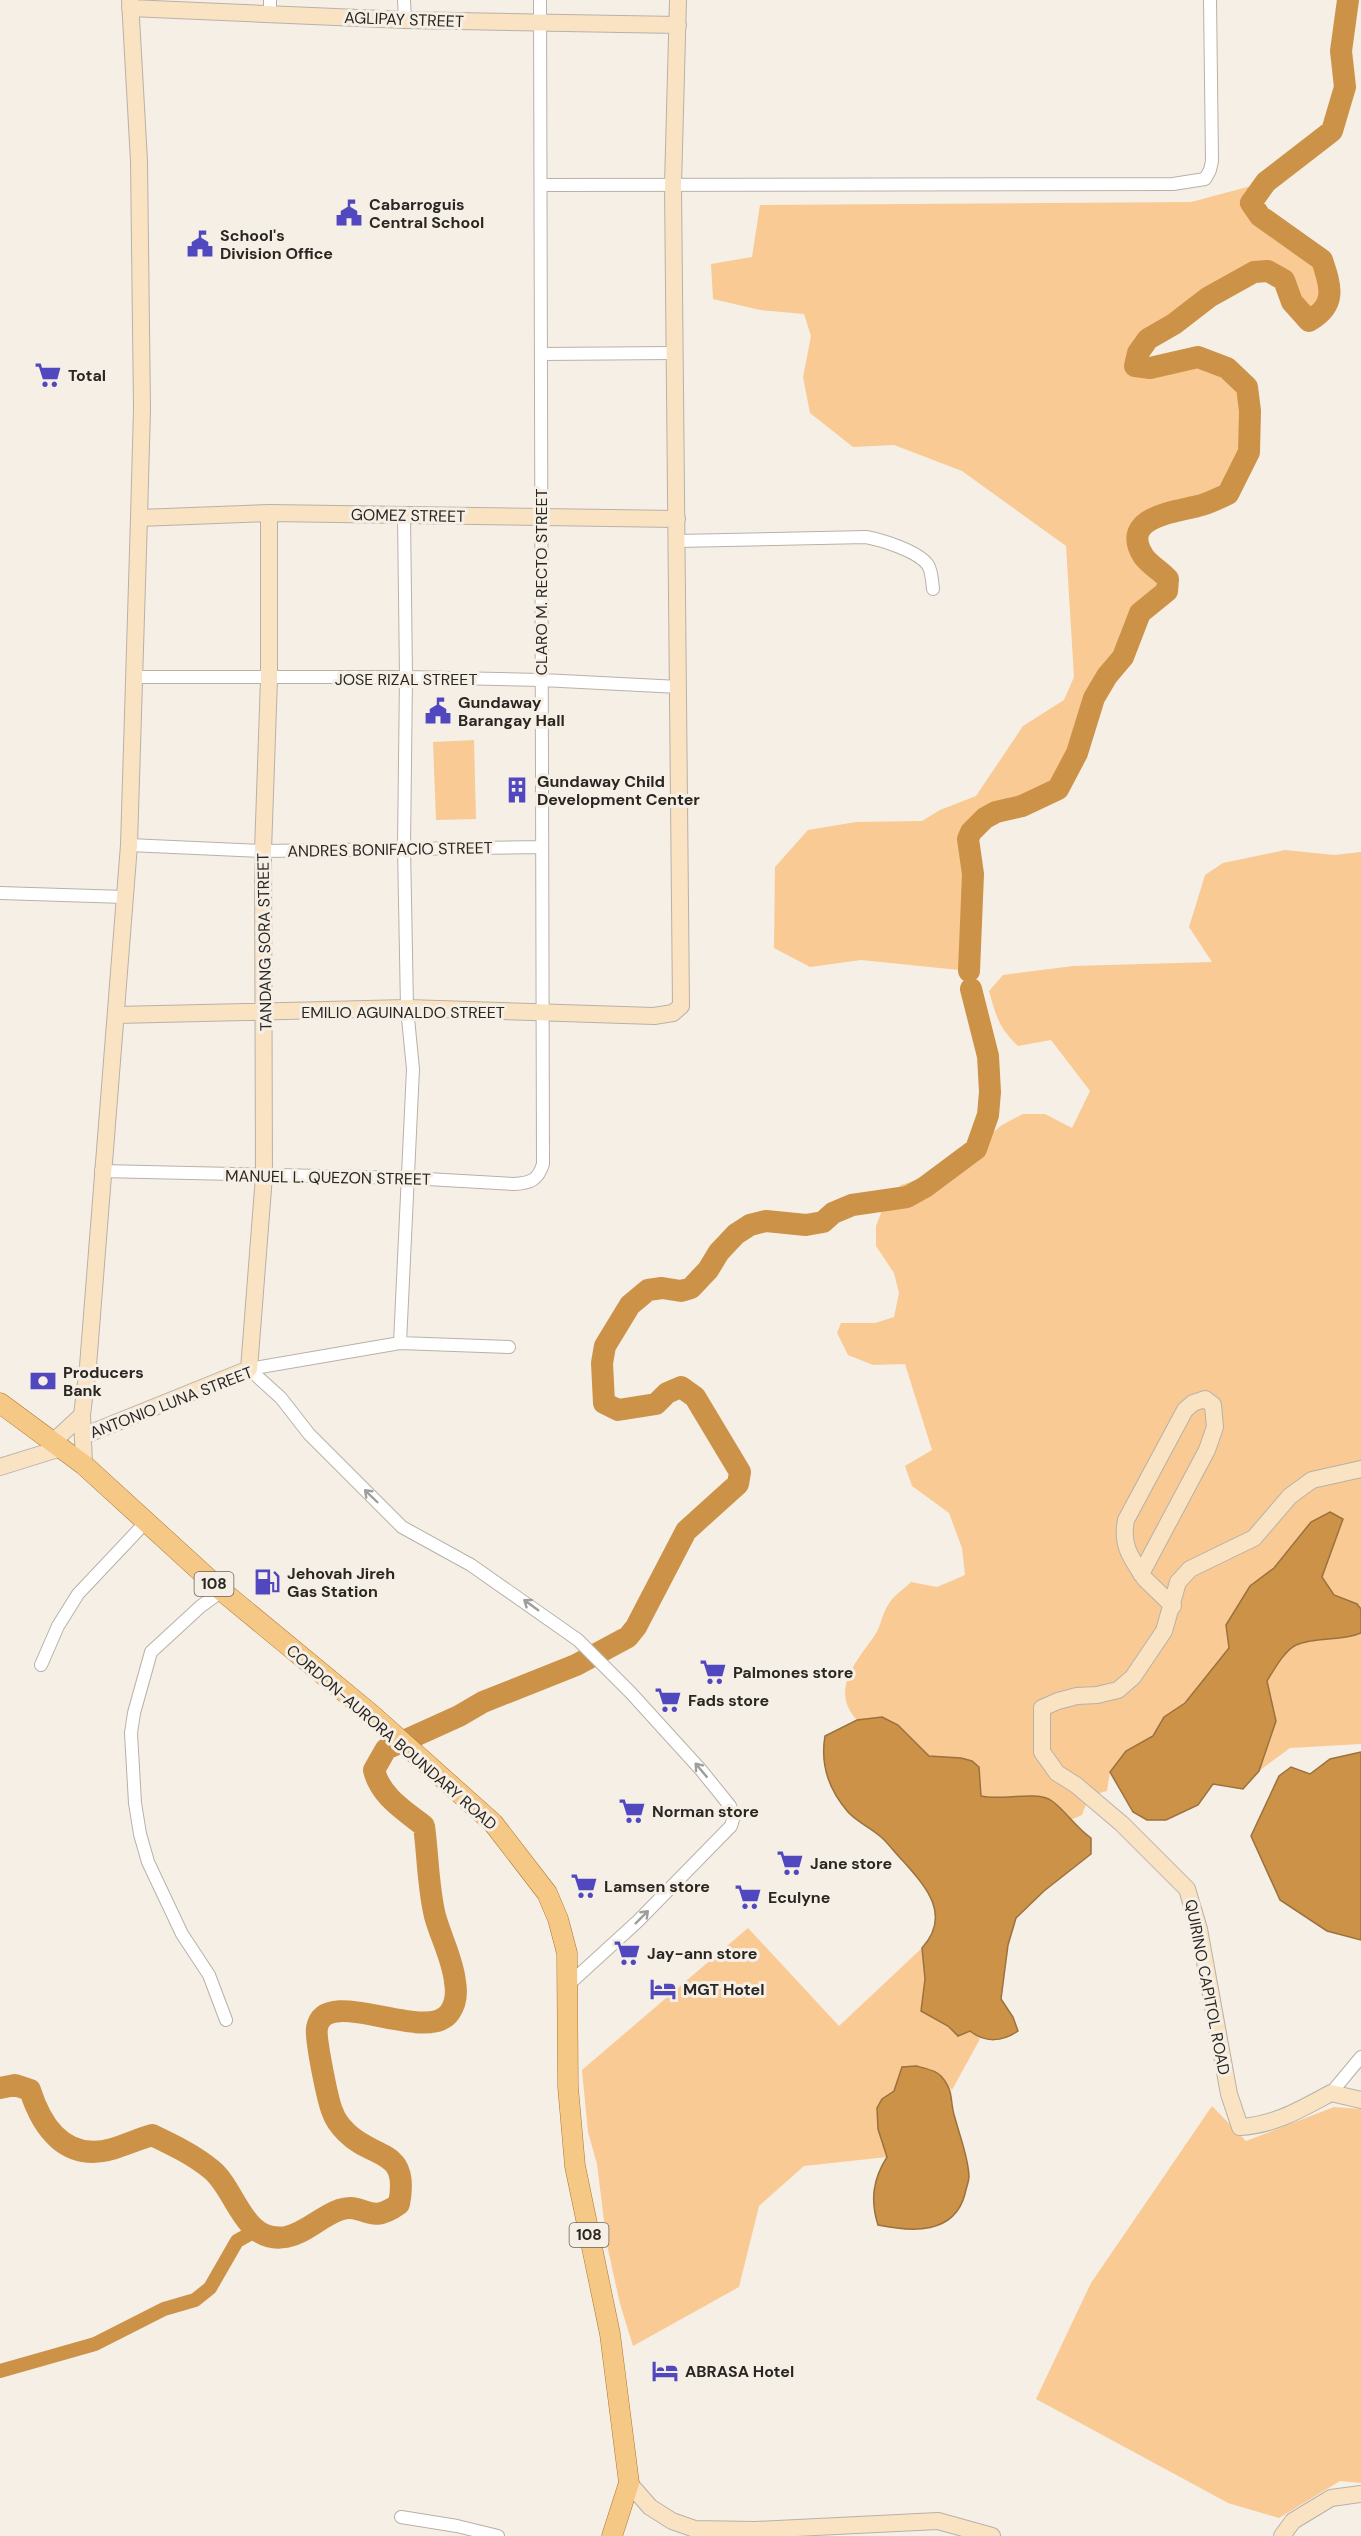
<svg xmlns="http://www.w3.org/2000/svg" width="1361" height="2536" font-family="'DM Sans',sans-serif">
	<rect width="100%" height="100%" fill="#f6efe6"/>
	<!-- green -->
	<path fill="#f9ca94" d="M1266,182l-14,21 8,13 62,44c9,27 15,45 -13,61l-17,-19 -8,-22 -16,-9 -14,1 -45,25 -35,27 -26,15 -10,14 -2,13 14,2 48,-11 29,11 20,19 3,24 -1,41 -21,42c-9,4 -20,9 -30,12 -22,7 -81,10 -54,51 6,8 17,14 24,22l-1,12 -27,23 -17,43 -16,19 -13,24 -17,53 -19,36 -38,17 -24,6 -11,6 -14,14 2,42 -4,97 -108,-11 -51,7 -36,-19 1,-81 33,-37 48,-8 66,-1 18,-11 36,-14 47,-70 41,-26 10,-23 -8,-131 -104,-75 -68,-26 -41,2 -43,-34 -7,-36 8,-41 -7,-22 -44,-4 -47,-11 -2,-35 41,-7 8,-52 431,-3z
		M474,740l2,79 -40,1 -3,-78z
		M1285,850l49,5 27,-3v757l-4,-5 -23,-9 -12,-18 4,-14 -15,-41 -37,46 -24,18 -24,39 3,23 -44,55 -21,14 -11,19 -27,15 -16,21 -3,19 -18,5 -7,19 -12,5c-5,-6 -10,-14 -16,-18 -16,-12 -53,-1 -73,-6l-1,-18 -38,-20 -13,-2 -31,-31 -16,-8 -25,3c-28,-30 0,-59 18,-85 6,-9 7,-21 13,-30 5,-9 16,-16 23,-23l26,5 28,-12 -3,-27 -13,-35 -37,-27 -7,-20 27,-16 -27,-86 -32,1 -25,-10 -11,-22 4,-10h34l19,-6 5,-24 -5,-20 -18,-27v-20l8,-21 17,-20 45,-14 56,-46 21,-11h22l27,14 18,-37 -39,-51 -33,6c-19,-18 -22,-30 -29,-55l14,-16 70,-9 139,-4 -23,-35 16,-52 18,-12z
		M1361,1633v111l-71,4 -31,23 17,-50 -9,-40c7,-11 17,-30 29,-36 20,-9 45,-3 65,-12z
		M748,1928l91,98 83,-78 3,31 -4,32 27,15 9,10 13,-5 10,8 -28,51 -13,-17 -37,-5 -8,23 -12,8 2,46 3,12 -83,9 -45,40 -20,81 -106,59 -13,-42 -13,-59 -10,-81 -9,-32 -6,-62z
		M1212,2106l34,35 88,-34 27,2v374l-21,-2 -61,37 -51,-15 -192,-104 55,-116z"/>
	<!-- water -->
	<path fill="#cb9248" stroke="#9b723d" stroke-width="1.5" d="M1330,1512l13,7 -21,58 12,18 23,9 4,5v24c-20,9 -45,3 -65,12 -12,6 -22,25 -29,36l9,40 -17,50 -16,18 -30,-5 -15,21 -32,15h-19l-14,-8 -23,-40 16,-21 27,-15 11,-19 21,-14 44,-55 -3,-23 24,-39 24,-18 37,-46z
		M882,1717l16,8 31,31 32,2 11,3 7,6 2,29c21,5 55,-6 71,5 12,8 24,27 39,37v16l-47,37 -28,27 -8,27 -7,54 12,18 5,14c-16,11 -33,12 -48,0l-12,5 -10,-10 -27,-15 4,-32 -3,-31c30,-33 4,-61 -19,-87 -8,-8 -14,-17 -22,-24 -10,-9 -24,-15 -33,-25 -19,-22 -28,-47 -23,-76l32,-16z
		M1361,1752v188l-34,-9 -47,-31 -29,-64 28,-60 12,-9 19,7 20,-15z
		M916,2066c8,2 20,4 25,10 14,16 8,24 14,42 5,19 13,38 14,58 0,6 -3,12 -4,18 -11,41 -53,38 -87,31 -8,-25 -5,-46 9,-68l-9,-28 -1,-21 5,-9 12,-8 8,-24z"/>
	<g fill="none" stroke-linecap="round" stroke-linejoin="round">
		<!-- canal -->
		<path stroke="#cb9248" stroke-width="14" d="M0,2371l95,-27 69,-35 31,-9 15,-12 27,-47 20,-11"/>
		<!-- river -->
		<path stroke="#cb9248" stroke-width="22" d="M969,971l4,-97 -5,-35 3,-7 14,-14 11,-6 26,-6 36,-17 19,-36 17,-55 13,-22 16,-19 17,-44 27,-22 1,-12c-7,-8 -18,-14 -24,-22 -26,-40 31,-45 54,-51 10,-2 21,-8 30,-12l21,-42 1,-41 -3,-24 -20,-19 -29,-11 -48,11 -15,-2 3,-13 10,-14 26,-15 35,-27 45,-25 14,-1 16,9 8,22 17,19c28,-16 22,-34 13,-61l-62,-44 -9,-13 15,-21 66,-51 13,-44 -4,-36 7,-51
			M0,2088l15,-3 15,5c12,38 36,72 82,59 13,-4 27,-10 40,-14 21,10 42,20 60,35 25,21 31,74 74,67 20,-4 34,-20 53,-27 27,-9 28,17 60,-6 11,-57 -26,-44 -53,-72 -5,-5 -11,-13 -13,-19 -5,-10 -18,-75 -16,-85 8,-45 111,18 133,-16 6,-9 7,-19 5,-30 -2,-22 -14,-44 -20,-66 -7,-28 -7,-61 -11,-90 -19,-15 -44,-30 -50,-56l12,-21 73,-33 24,-14 93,-37 52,-28 8,-10 50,-96 52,-47 2,-12 -45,-75 -14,-10 -14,6 -11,11 -38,6 -14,-7 -2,-40 3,-17 25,-41 18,-15 14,-2 19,3 10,-3 17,-18 11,-18 17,-18 14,-9 16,-4 40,4 17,-3 10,-9 19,-8 55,-8 18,-10 51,-38 12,-34 2,-23 -2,-36 -17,-67"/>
		<!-- street casing -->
		<g stroke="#b8b1a8" stroke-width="14">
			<path id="street" d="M404,0l1,20
				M270,12v-12
				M541,185l632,-1 32,-5 5,-9 2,-9 -2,-161
				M541,354l134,-1
				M677,541l189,-4c16,3 52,14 62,28 4,7 4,16 5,24
				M134,677h272l136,3 137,7
				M129,845l134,6 279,-4
				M0,893l125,4
				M101,1171l309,7 104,6c17,-1 24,-4 29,-20l-3,-1164
				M400,1343l13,-274 -6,-61 -3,-161 2,-170 -2,-161
				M249,1369l32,29 28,36 93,93 69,38 107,75 53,53 70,77 29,36 4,10 -3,10 -93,95 -70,64
				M249,1369l151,-26 109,4
				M222,1591l-21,15 -50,46 -17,61 -3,20 4,70 5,31 8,28 34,72 27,41 17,45
				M41,1665l17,-39 20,-32 67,-71
				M1331,2093l30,-36
				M401,2517l56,9 41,10"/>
		</g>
		<!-- secondary casing -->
		<g stroke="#b8b1a8" stroke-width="18">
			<path id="secondary" d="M130,8l275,12 273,5
				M139,518l130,-5 408,6
				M116,1015l291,-7 247,8 19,-3 8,-7 -8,-821 5,-185
				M83,1436l166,-67 15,-193 -1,-325 6,-172v-166
				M53,1442l29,-27
				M84,1465l-2,-50 6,-49 41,-521 10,-327 3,-109 -3,-248 -9,-161
				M0,1467l61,-19
				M1361,1469l-49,11 -22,16 -36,42 -64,31 -12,13 -14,49 -31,46 -15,13 -21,5 -20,1 -19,5 -16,7v44l15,21 19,12 46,39 65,65 12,40 30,165 11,33c35,-2 61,-18 91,-34l30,7
				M1141,1574l66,-124 8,-23 -2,-22 -8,-6 -12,4 -8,7 -59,110c-5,26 5,38 19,59l28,27
				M629,2483l21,24 22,14 23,8 60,1 183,-9 54,15
				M1282,2536l11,-15 38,-23 30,-4"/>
		</g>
		<!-- primary casing -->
		<g stroke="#ab782f" stroke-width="21">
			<path id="primary" d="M0,1403l84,62 138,126 149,123 122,109 54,70 11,26 9,34 1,134 7,79 35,168 19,149 -17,53"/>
		</g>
		<!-- street -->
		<use href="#street" stroke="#fff" stroke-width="12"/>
		<!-- secondary -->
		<use href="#secondary" stroke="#fae3c3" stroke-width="16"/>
		<!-- primary -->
		<use href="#primary" stroke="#f6c886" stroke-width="20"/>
	</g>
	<!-- one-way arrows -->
	<defs><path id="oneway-shaft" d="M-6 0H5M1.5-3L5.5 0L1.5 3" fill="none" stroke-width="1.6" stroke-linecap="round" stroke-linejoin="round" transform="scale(1.5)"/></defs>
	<g stroke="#9f9e9c">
		<use href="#oneway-shaft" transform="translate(371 1496) rotate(-136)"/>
		<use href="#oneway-shaft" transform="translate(531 1605) rotate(-144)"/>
		<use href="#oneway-shaft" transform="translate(701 1770) rotate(-130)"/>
		<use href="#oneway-shaft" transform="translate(642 1917) rotate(-45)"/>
	</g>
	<!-- icons -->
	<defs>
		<g id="civic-bare" transform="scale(2.07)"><path d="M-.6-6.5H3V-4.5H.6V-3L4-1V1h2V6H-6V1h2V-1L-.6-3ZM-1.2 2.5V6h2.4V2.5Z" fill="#5148bf" stroke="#f6efe6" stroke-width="2.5" paint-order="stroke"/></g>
		<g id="supermarket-bare" transform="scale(2.07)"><path d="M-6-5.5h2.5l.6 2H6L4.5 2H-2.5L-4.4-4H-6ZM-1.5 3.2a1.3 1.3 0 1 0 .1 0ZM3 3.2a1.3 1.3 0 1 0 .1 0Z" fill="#5148bf" stroke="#f6efe6" stroke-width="2.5" paint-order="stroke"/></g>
		<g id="building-bare" transform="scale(2.07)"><path d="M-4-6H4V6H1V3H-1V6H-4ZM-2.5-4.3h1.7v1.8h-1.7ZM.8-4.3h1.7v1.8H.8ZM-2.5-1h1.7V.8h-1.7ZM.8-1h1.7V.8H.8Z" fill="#5148bf" stroke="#f6efe6" stroke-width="2.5" paint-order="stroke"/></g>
		<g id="bank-bare" transform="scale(2.07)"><path d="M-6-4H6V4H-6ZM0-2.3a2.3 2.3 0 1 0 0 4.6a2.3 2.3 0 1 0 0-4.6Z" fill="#5148bf" stroke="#f6efe6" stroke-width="2.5" paint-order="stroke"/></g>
		<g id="fuel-bare" transform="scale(2.07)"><path d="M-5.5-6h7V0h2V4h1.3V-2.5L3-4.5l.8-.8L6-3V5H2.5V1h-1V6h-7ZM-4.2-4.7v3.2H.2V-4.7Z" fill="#5148bf" stroke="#f6efe6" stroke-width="2.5" paint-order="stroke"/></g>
		<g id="hotel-bare" transform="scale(2.07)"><path d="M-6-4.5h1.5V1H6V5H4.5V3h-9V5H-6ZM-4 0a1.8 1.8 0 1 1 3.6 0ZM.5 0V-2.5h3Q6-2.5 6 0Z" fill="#5148bf" stroke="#f6efe6" stroke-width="2.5" paint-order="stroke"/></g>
	</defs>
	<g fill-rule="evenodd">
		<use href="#civic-bare" x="349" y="213"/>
		<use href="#civic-bare" x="200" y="244"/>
		<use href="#supermarket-bare" x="48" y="375"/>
		<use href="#civic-bare" x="438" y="711"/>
		<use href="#building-bare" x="517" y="790"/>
		<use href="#bank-bare" x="43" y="1381"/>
		<use href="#fuel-bare" x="267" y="1582"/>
		<use href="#supermarket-bare" x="713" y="1672"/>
		<use href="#supermarket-bare" x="668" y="1700"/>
		<use href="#supermarket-bare" x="632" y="1811"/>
		<use href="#supermarket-bare" x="790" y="1863"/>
		<use href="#supermarket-bare" x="584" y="1886"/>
		<use href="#supermarket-bare" x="748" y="1897"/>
		<use href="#supermarket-bare" x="627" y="1953"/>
		<use href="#hotel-bare" x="663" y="1989"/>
		<use href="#hotel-bare" x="665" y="2371"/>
	</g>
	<g text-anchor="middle" stroke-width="6" stroke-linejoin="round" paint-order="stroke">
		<!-- shield labels -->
		<g fill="#f6efe6" stroke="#67635e" stroke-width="1.5">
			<rect x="194.5" y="1572" width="39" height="24" rx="4.5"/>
			<rect x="569.5" y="2223" width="39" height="24" rx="4.5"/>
		</g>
		<g font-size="15" font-weight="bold" fill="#2a2723">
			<text x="214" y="1589">108</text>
			<text x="589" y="2240">108</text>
		</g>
		<!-- street labels -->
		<g font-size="16" fill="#2a2723" stroke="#f6efe6">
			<text transform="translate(404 19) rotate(2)" y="6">AGLIPAY STREET</text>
			<text transform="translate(408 515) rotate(1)" y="6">GOMEZ STREET</text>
			<text transform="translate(541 582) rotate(-90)" y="6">CLARO M. RECTO STREET</text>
			<text x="406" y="685">JOSE RIZAL STREET</text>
			<text transform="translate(390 849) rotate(-1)" y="6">ANDRES BONIFACIO STREET</text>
			<text transform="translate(264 942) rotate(-91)" y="6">TANDANG SORA STREET</text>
			<text x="403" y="1018">EMILIO AGUINALDO STREET</text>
			<text transform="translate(328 1177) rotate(1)" y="6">MANUEL L. QUEZON STREET</text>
			<text transform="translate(171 1402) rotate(-21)" y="6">ANTONIO LUNA STREET</text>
			<text transform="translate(392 1737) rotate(41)" y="6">CORDON-AURORA BOUNDARY ROAD</text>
			<text transform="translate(1208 1987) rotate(79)" y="6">QUIRINO CAPITOL ROAD</text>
		</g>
		<!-- poi labels -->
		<g font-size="16" font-weight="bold" fill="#2a2723" stroke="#f6efe6" text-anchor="start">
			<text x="369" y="210">Cabarroguis<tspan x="369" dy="18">Central School</tspan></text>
			<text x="220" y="241">School's<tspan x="220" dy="18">Division Office</tspan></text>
			<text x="68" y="381">Total</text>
			<text x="458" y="708">Gundaway<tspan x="458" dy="18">Barangay Hall</tspan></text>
			<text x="537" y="787">Gundaway Child<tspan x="537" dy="18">Development Center</tspan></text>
			<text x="63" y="1378">Producers<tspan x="63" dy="18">Bank</tspan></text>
			<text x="287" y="1579">Jehovah Jireh<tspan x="287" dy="18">Gas Station</tspan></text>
			<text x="733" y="1678">Palmones store</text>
			<text x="688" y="1706">Fads store</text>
			<text x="652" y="1817">Norman store</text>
			<text x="810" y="1869">Jane store</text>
			<text x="604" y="1892">Lamsen store</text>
			<text x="768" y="1903">Eculyne</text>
			<text x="647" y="1959">Jay-ann store</text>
			<text x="683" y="1995">MGT Hotel</text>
			<text x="685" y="2377">ABRASA Hotel</text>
		</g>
	</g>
</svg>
